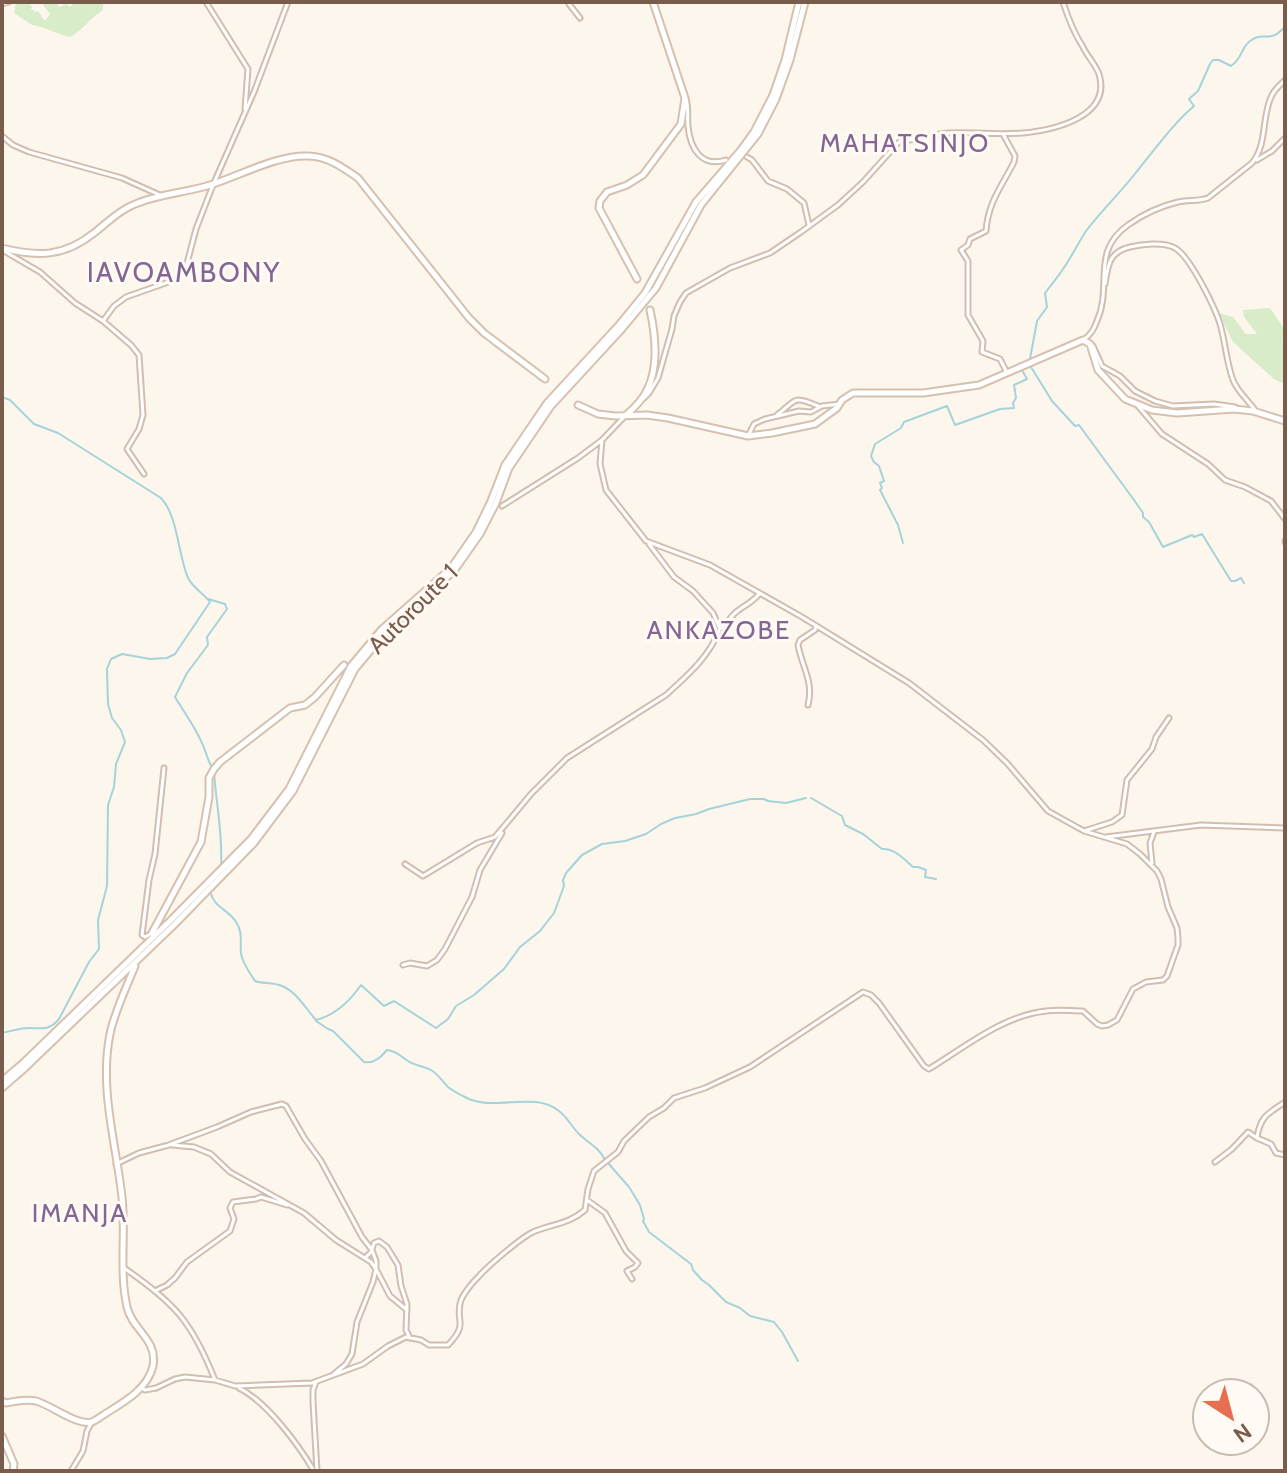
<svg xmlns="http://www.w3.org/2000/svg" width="1287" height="1473" font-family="Cabin,sans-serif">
	<rect width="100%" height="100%" fill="#fdf6ec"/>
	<!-- green -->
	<path fill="#d8ecc9" d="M16,2h13l3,5 -1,2 5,3 2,-1 7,10 5,-7 -9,-12h15l3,5 8,-3 3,3 5,-5h26l2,2v6c-13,8 -21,21 -33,27 -10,-2 -31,-12 -38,-12l-18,-12z
		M1270,308l15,22 -3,10h3v44l-11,-5 -41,-37 -14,-29 14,4 13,17h11l-13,-17 -1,-7z"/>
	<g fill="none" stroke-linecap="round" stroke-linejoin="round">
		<!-- stream -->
		<path stroke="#a5d3da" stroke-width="2" d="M2,397l8,3 24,24 24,9 103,65c17,18 17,57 27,80 6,11 15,15 22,24l-35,52 -8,4 -17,1 -28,-5 -11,5 -4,10 1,35 4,14 9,12 4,12 -9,22 -2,23 -6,18 -1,81 -9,34 1,29 -10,13 -30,57c-10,12 -17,9 -30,9 -9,0 -18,3 -27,5
			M903,543l-5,-18 -18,-35 2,-2 -2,-5 4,-2 -5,-15 -5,-4 -3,-6 4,-12 26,-16 3,-6 43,-16 8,19 45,-16 14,-1 -1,-5 3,-5 -2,-13 13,-6 -5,-9
			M1244,583l-3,-5 -6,3h-4l-29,-47 -8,3 -2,-2 -29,12 -14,-25 -6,-5v-4l-9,-13 -55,-75 -4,1 -23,-25 -21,-34 -1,-8 7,-38 10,-14 -2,-14c8,-10 16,-20 22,-30 7,-11 12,-21 19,-32 16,-21 35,-39 52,-61 18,-22 34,-45 56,-64l-5,-7 9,-8 12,-27 3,-4h6l12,6c12,-8 9,-17 19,-25 10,-8 15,-2 25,-6 1,0 9,-7 10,-8
			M208,599l17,5 2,5 -20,28 1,8 -21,28 -12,24c9,15 20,30 27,46 4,8 5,17 10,24
			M214,772c2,31 9,62 7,93
			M811,798l31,18 3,9 18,9 19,15c12,-1 22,10 31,18h5l8,3 -1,7 11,2
			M211,894c4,14 18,16 25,28 7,10 4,19 5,31 1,10 9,20 14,28 8,3 18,1 27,5 15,6 24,23 34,34 19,-5 34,-19 45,-35l23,21 10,-5 42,27 12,-9 8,-13 18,-11 30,-26 16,-22 20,-16 14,-18 10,-27 -1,-6 3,-7 16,-18 20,-11 23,-3 21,-7 15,-10 14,-6 21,-4 13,-5 41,-10h14l4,2 18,2 20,-5
			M316,1021l12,8 5,2 31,31c10,2 17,-5 23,-12 10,1 13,6 21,11 7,5 16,5 23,9 7,4 11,11 17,17 6,5 15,9 21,12 29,12 65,-8 90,12 8,6 13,16 20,23 9,9 20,13 26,26
			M608,1163l21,24 11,18 4,14 -1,2 6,11 42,32 2,6 9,10 7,5 17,17 14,6 10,8 24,6 8,10 16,29"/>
		<!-- street casing -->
		<g stroke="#d1beb0" stroke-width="7">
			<path id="street" d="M206,2l42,67 -3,40
				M571,2l-2,2 11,14
				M2,4l7,-2
				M686,99c3,9 1,18 2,27 2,22 13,42 38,34
				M1003,134l12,22 -1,6c-12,24 -26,40 -28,69l-16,8 -2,6 -7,5 7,11v54l15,26 -1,11 18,7 7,14
				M2,136l11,9 16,7 93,26 40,18
				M747,157l5,3 16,21 19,8 17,14 5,22
				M1257,160l15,-9 13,-13
				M4,251l36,21 35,31 28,18 11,-15 12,-9 51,-18 9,-12 10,-38 17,-44 41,-93 34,-90
				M1105,284c3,-19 4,-32 25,-37 12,-3 32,-5 43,0 16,6 46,67 49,85 4,16 5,32 11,48 4,11 15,20 22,30
				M103,321l28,24 8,10 4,60 -4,14 -12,20 17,25
				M1083,340c8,-5 11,-11 14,-19 16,-36 -7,-69 31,-96 14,-10 33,-19 50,-23 10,-3 20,0 30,-4l44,-35c16,-19 9,-47 20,-68 3,-6 9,-11 13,-15
				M1093,346l9,20 18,10 15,15 20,10 18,5 41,-2 21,3
				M644,398l5,-5 9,-15 14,-49 2,-13 6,-14 6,-9 44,-25 40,-15 31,-21 37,-27 25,-23 37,-41c16,0 32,-7 48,-8 25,-1 50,2 75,0 31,-3 89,-16 76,-59 -3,-9 -12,-18 -16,-27 -9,-14 -15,-29 -20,-45
				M1138,406l24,28 46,30 17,16 20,7 26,14 14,18
				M777,415c20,-15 15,-20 41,-9
				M748,436l6,-12 11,-5 34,-8 12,1 11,-6 18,-2
				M502,506l76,-48 24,-18
				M1285,541v1
				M649,544l25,33 19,14 20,22 7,16
				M808,705c6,-23 -6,-38 -10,-60l2,-5 15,-10 1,-4
				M1084,831l28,-9 10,-7 5,-35 25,-31 4,-12 13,-19
				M1106,837l95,-12 84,3
				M1152,863l-2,-20 4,-11
				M405,864l18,12 54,-33 18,-6 36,-43 36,-36 99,-63c22,-20 43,-38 54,-66 7,-4 9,-11 15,-16 8,-7 17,-10 24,-19
				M152,933l-7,4 -3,-2 7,-55 6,-26 9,-86
				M403,965l7,-2 17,3 10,-6 8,-11 27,-52 8,-27 22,-37
				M1257,1137c4,-22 11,-23 28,-35
				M172,1145l22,2 17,7 19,18 74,41 32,27 35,22 6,9 13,25 17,14
				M166,1146l51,-19 34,-15 31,-8 4,2 19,33 16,22 41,76 10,13 4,11v8l-3,13 -16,40 -5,32 -6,10 -12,10
				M1215,1162l17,-13 16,-17 9,6 14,6 5,9 9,2
				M116,1164l23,-11 26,-7
				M587,1200l18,13 21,38 12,12 -3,4 -8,4 5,8
				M366,1257l5,-5 3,-9 5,-2 8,6 11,18 3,21 6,18 -1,26 4,8
				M124,1268c51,35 68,54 91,112
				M155,1291l12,-6 8,-7 12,-16 43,-31 4,-12 -4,-11 3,-6 23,-3 5,-2 26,8
				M316,1382l-3,8v12l4,69
				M141,1388l4,2 11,-2 19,-9 10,-2 30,3 20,6 77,-3 51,-19 25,-18 18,-9 15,3 8,5h19c22,-23 6,-23 13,-45 4,-9 12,-18 19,-25 9,-10 42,-38 53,-43 19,-8 36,-8 52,-22l3,-21 6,-18 24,-19 6,-11 25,-24 15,-9 10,-10 31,-10 45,-21 113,-75 8,3 8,8 45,63 5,3c36,-22 73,-53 117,-58 12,-2 25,0 37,0l14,13 5,2 6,-1 9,-5 16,-31 13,-7 17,-2 4,-4 11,-31v-7l-1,-10 -9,-21 -7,-28 -4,-8 -17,-17 -13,-10 -43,-13 -36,-20 -41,-48 -24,-23 -74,-57 -107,-66 -92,-52 -64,-24 -40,-51 -6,-26 2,-24 23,-24
				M239,1388c28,14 59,56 75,83
				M71,1471l12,-20 4,-20 5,-9"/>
		</g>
		<!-- secondary casing -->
		<g stroke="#d6c0b0" stroke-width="9">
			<path id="secondary" d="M2,248c36,9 62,9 92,-15 13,-10 24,-22 39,-28 24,-11 52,-12 77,-20 29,-9 69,-31 99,-29 20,1 33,11 49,22l111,140 15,15 61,46
				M637,279l-38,-71 1,-7 7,-9 20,-7 16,-10 38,-51 4,-26 -32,-96
				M578,405l20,9 17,2 32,-1 21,3 80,18 24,-3 43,-9 22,-16 5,-8 11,-7h70l56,-8 104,-45 7,4 8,26 27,29 27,11 25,3 57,-4 19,2 32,10
				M626,415c6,-5 12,-11 17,-18 17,-25 13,-60 7,-87
				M152,933l49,-91 8,-45v-19l5,-9 6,-7 70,-54 15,-3 10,-8 29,-32
				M2,1081l20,-17 148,-143 81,-82 38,-50 62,-123 31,-37 69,-61 25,-36 15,-31 14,-36 42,-62 71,-77 27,-33 51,-91 45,-52 13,-18 19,-37 12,-35 14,-58
				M2,1088l23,-20 149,-143 80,-82 39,-52 62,-122 31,-37 68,-61 26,-37 16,-31 13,-35 42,-62 71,-77 34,-41 45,-83 57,-71 18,-35 14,-39 15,-58
				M2,1401l4,2c10,-2 20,-4 30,-2 15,4 41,25 56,21 5,-2 11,-7 16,-10 18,-11 40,-24 45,-46 5,-27 -21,-36 -26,-59 -8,-36 -1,-74 -5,-110 -6,-54 -23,-108 -12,-163 4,-21 17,-48 25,-68
				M2,1436l12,28 -1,7"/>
		</g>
		<!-- street -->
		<use href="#street" stroke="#fff" stroke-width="3"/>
		<!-- secondary -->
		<use href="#secondary" stroke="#fff" stroke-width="5"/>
	</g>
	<g text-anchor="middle" stroke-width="6" stroke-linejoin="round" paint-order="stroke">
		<!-- street labels -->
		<g font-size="24" fill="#7a5c4d" stroke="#fffaf3">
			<text transform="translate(413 609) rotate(-45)" y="8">Autoroute 1</text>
		</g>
		<!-- neighbourhood labels -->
		<g font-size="26" letter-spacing="2" fill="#846695" stroke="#fffaf3">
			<text x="905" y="152">MAHATSINJO</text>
			<text x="719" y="639">ANKAZOBE</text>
			<text x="80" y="1222">IMANJA</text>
		</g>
		<!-- quarter labels -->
		<g font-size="28" letter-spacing="2" fill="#846695" stroke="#fffaf3">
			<text x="184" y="282">IAVOAMBONY</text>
		</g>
	</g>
	<!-- border -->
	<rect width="1287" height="1473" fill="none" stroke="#7a5c4d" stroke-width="8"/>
	<!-- north arrow -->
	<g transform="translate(1231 1417) rotate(144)"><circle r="38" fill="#fffaf3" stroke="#cabbb1" stroke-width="2"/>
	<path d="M0-6L14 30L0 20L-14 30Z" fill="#e76f51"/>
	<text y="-12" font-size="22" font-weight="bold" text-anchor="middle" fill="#7a5c4d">N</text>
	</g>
</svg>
